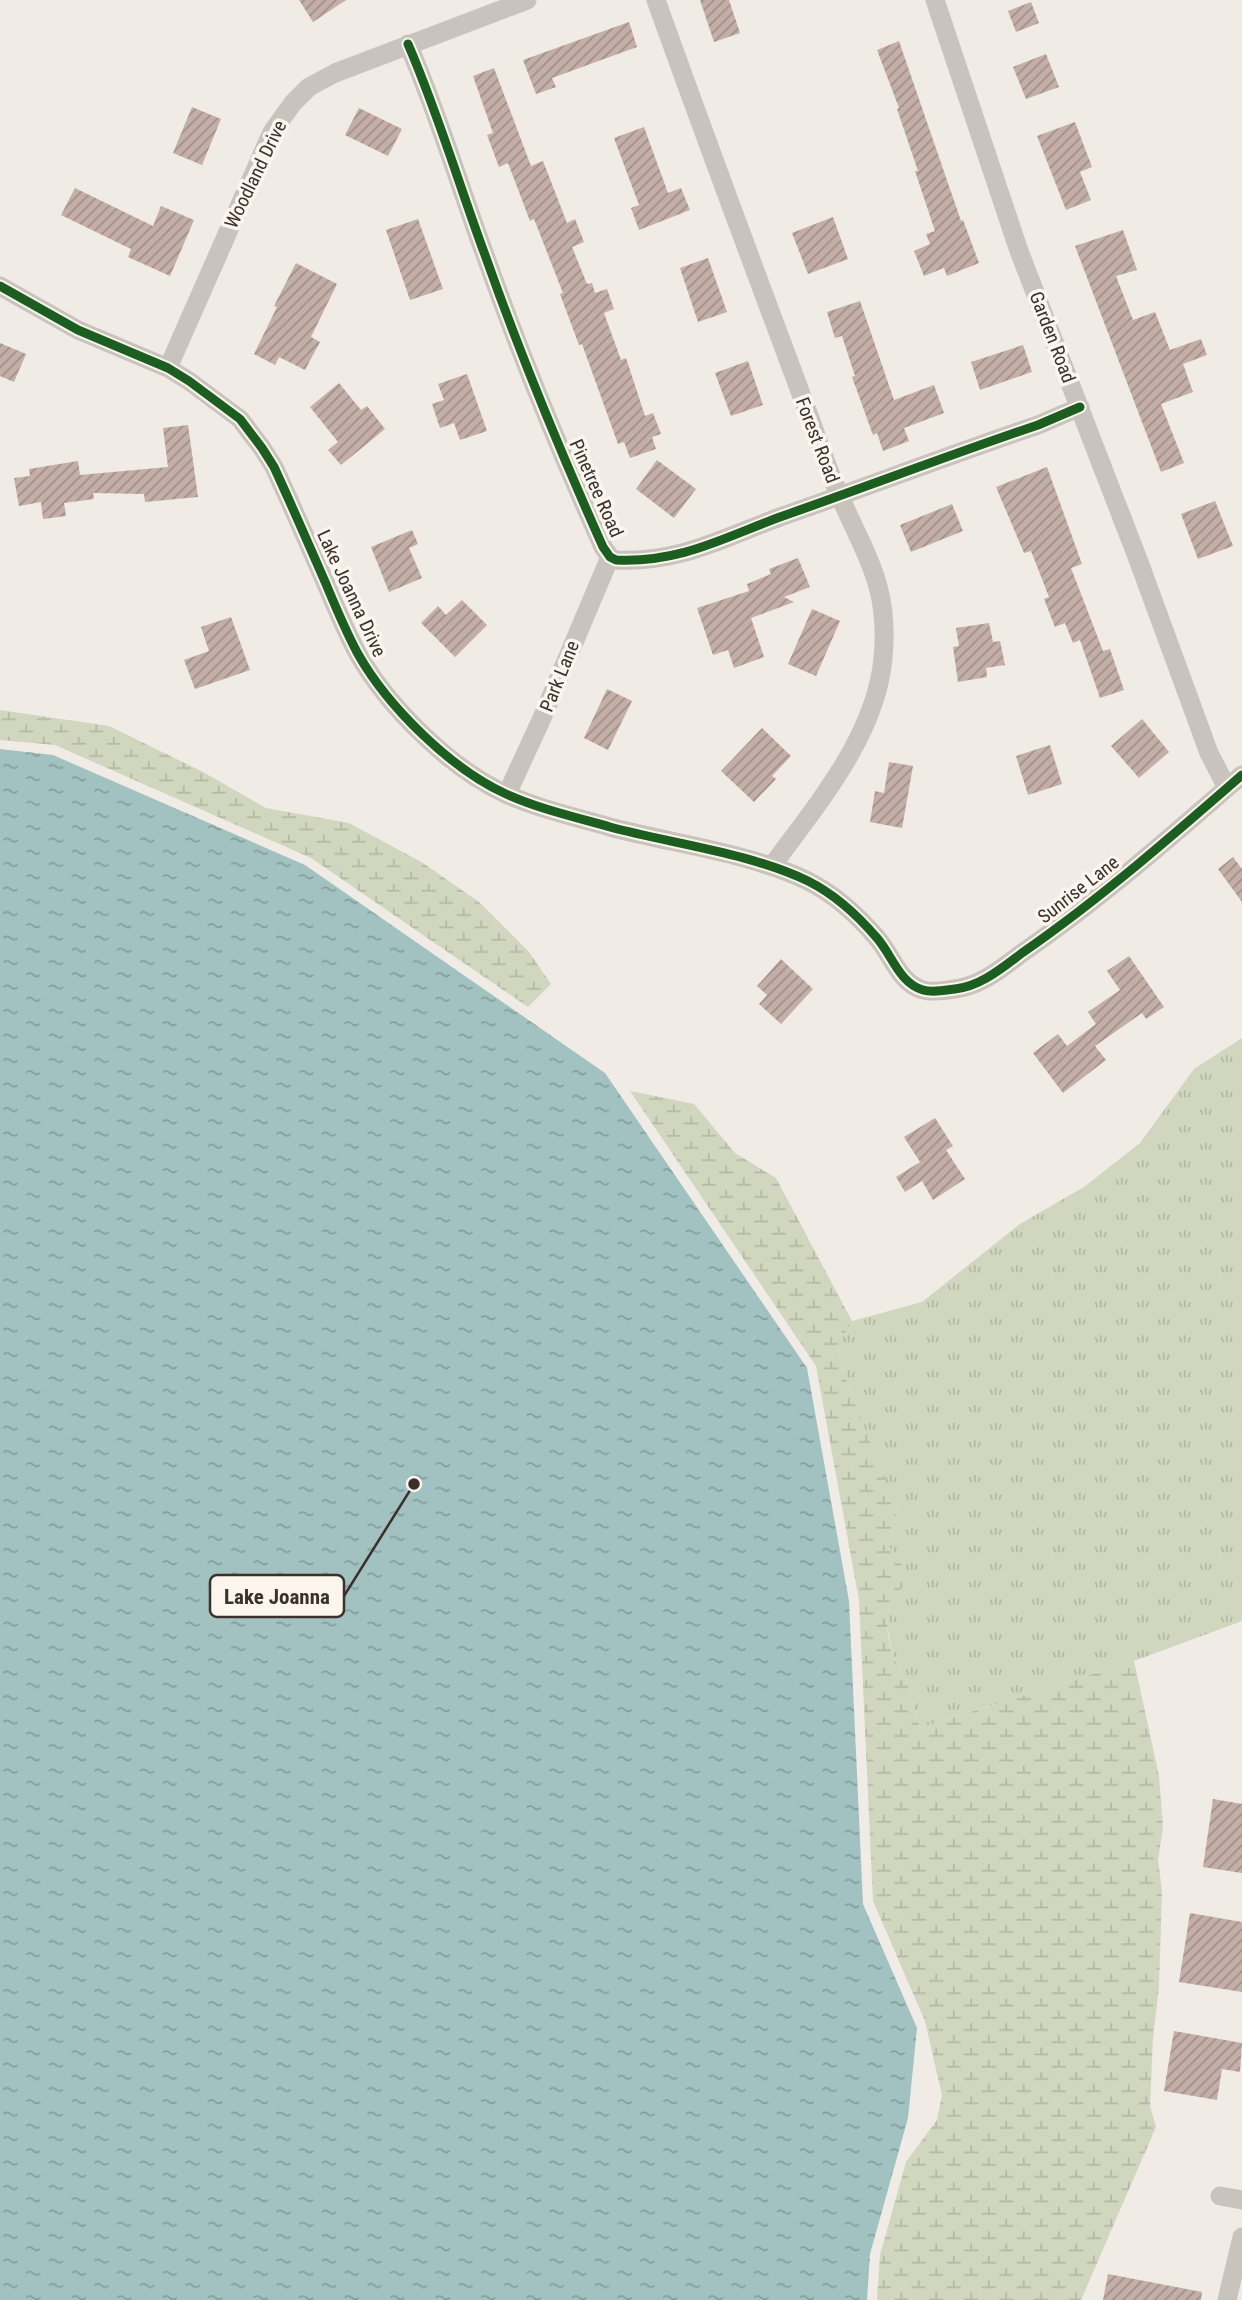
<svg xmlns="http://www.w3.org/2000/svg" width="1242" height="2300" font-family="'Roboto Condensed',sans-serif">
	<defs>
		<pattern id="grass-tufts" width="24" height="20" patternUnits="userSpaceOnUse" patternTransform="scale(1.75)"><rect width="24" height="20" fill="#d1d6bf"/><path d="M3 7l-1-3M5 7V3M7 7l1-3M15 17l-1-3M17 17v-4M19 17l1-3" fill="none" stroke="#b4b8a4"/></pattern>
		<pattern id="wetland-marsh" width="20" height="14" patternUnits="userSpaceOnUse" patternTransform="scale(1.75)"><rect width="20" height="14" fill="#d1d6bf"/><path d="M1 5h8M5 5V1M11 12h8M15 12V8" fill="none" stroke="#b4b8a4"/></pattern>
		<pattern id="water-ripples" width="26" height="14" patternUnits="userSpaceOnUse" patternTransform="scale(1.75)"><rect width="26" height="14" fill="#a1c2c1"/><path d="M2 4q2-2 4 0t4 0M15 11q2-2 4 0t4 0" fill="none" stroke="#849e9d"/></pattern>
		<pattern id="building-hatch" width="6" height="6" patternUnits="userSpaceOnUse" patternTransform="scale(1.75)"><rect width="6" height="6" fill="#c3afa7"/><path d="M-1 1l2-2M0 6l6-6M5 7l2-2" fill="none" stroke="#a08f88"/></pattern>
	</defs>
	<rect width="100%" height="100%" fill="#f0ebe5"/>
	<!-- grass -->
	<path fill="url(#grass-tufts)" d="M1242,1038v583l-108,40 -214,67 -13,-48 -6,-1c-1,-14 -9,-23 -11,-36 -6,-29 2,-59 7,-87l-8,-9 8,-37 -4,-3 -46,-124 -10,-39 15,-23 70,-19 98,-78 64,-37 56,-44 54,-74z"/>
	<!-- wetland -->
	<path fill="url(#wetland-marsh)" d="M0,710l109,16 94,46 63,36 83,15 74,40 56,39 50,50 22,32 -23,23 -217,-149 -256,-113 -55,-5z
		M628,1088l2,3 64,13 41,49 41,25 76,143 -15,24 10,38 48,122 -1,2 3,3 -8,37 8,9 12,27 -19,14c-2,16 -4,33 0,48 3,13 10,21 11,34l6,1 13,48 214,-67 25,115 4,51 -5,33 4,31 -3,96 -6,51 -3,68 6,21 -75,173h-204l3,-45 26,-93 31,-42 5,-25 -17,-74 -52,-120 -14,-301 -43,-234z"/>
	<!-- water -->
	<path fill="url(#water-ripples)" d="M0,749l53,6 252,110 300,208 202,295 42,233 14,303 54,124 -9,90 -38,136 -3,46h-867z"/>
	<!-- building -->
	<path fill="url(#building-hatch)" d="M299,0h47l-33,22z
		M700,0h29l11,33 -26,9z
		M1031,2l8,21 -23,9 -8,-21z
		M629,22l8,25 -85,31 4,9 -20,7 -13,-34z
		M899,41l62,180 2,-1 16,43 -32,13 -3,-8 -20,8 -10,-25 16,-7 -4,-10 9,-3 -20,-60h3l-21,-62 2,-1 -22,-58z
		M1046,54l13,33 -33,12 -13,-32z
		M494,68l37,98 12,-5 24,62 8,-4 9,23 -12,5 15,37 5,-1 3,10 12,-4 7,20 -10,4 17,47 5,-2 19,58 8,-3 8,21 -9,3 4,12 -26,9 -6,-16 -6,2 -36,-100 -3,1 -19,-51 3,-1 -29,-74 -4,2 -22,-58 -9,4 -12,-32 6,-2 -20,-57z
		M192,107l29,12 -19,46 -29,-12z
		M359,108l43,21 -14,27 -43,-21z
		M1075,122l17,45 -12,5 11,28 -25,10 -29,-74z
		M644,127l24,66 13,-5 9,22 -51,20 -8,-22 8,-3 -25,-67z
		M75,188l78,38 8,-20 33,14 -24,56 -42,-19 3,-8 -70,-34z
		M833,217l15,42 -40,15 -16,-41z
		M418,219l25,70 -33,11 -24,-70z
		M1123,230l14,40 -21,6 17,44 22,-8 15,38 31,-11 6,16 -24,9 10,28 -32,12 23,59 -23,9 -86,-226z
		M708,258l19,54 -29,10 -18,-54z
		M296,263l41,21 -26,53 9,5 -15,28 -26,-13 -4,8 -21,-11 23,-47 -3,-1z
		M860,301l34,99 40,-15 10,28 -40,15 5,13 -26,10 -6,-18 -4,2 -21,-58 3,-1 -13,-40 -7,2 -8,-26z
		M0,343l26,11 -12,28 -14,-6z
		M1023,345l9,27 -52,18 -9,-28z
		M748,361l15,44 -32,11 -16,-43z
		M467,374l20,57 -27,9 -6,-17 -14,5 -8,-24 12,-4 -6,-16z
		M339,383l22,27 6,-4 18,23 -44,36 -13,-15 10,-8 -28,-35z
		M188,425l10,72 -53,5 -1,-8 -51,-1 1,6 -30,4 2,13 -23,3 -2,-17 -22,4 -5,-28 16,-2 -1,-7 49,-8 2,14 88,-8 -5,-39z
		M657,460l39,29 -22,29 -38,-29z
		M1047,467l35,97 -11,4 32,83 7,-2 14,41 -24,8 -20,-58 -7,3 -8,-20 -10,4 -11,-28 5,-2 -18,-46 -7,2 -28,-66z
		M1215,501l18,45 -35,13 -17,-45z
		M952,504l11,27 -52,21 -11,-27z
		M412,530l6,14 -9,4 13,30 -33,14 -18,-45z
		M798,558l12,29 -26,10 10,5 -43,16 13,39 -30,11 -6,-18 -15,5 -16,-47 52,-17 -2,-7 24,-10 -2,-5z
		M462,600l25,25 -32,32 -34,-34 17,-17 8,9z
		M812,609l28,12 -24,55 -28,-12z
		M231,617l19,53 -55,19 -11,-29 25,-9 -8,-24z
		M989,623l4,19 7,-1 5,24 -19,3 1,9 -29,5 -5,-35 6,-1 -3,-18z
		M607,689l25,12 -24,49 -24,-12z
		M1142,719l27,33 -30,26 -28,-32z
		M762,728l29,28 -19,20 4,3 -22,23 -33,-31z
		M1050,745l12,39 -34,11 -12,-39z
		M889,762l24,4 -11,62 -32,-6 5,-31 9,2z
		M1233,857l9,12v33l-24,-33z
		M1129,956l35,51 -18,12 -4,-6 -47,33 11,14 -43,33 -30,-40 25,-19 9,12 29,-22 -8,-12 32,-22 -13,-19z
		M781,959l32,30 -32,35 -22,-20 8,-9 -10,-9z
		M935,1118l18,28 -7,4 19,29 -32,21 -11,-19 -17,11 -9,-15 24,-15 -16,-25z
		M1213,1799l29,5v69l-39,-6z
		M1190,1913l52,9v70l-63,-10z
		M1174,2031l68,12 -2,29 -18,-3 -5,31 -53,-9z
		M1108,2274l94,18 -1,8h-98z"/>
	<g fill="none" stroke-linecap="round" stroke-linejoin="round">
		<!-- minor -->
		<path stroke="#c9c3be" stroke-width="19" d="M656,0c50,140 102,279 154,418 9,25 17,50 28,74 27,63 52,93 45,166 -7,78 -66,146 -111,208
			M935,0l84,251 120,311 70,191 18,35
			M408,44c30,69 51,141 77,211 35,99 75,196 118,292l7,10 6,3c64,3 107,-22 164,-43 86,-30 172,-63 258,-92l42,-18
			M0,286l78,44 90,38 21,13 51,38 22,29 12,19c18,39 35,78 52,117 10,24 20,48 32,70 30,53 93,115 148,140 33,15 69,23 104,33 64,17 140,26 198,54 26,13 51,36 69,57 15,17 22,45 46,52 10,3 23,0 32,-1 26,-3 47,-21 67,-36 78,-54 149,-116 220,-178
			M168,368l104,-236 21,-29 16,-16 26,-14 192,-73
			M507,794l35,-76 68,-161
			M1220,2196l22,4
			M1227,2300l15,-63"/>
		<!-- cycleway casing -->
		<g stroke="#fbf5ee" stroke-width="13">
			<path id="cycleway" d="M408,44c30,69 51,141 77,211 35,99 75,196 118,292l7,10 6,3c64,3 107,-22 164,-43 86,-30 172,-63 258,-92l42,-18
				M0,286l78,44 90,38 21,13 51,38 22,29 12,19c18,39 35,78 52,117 10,24 20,48 32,70 30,53 93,115 148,140 33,15 69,23 104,33 64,17 140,26 198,54 26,13 51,36 69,57 15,17 22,45 46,52 10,3 23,0 32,-1 26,-3 47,-21 67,-36 78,-54 149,-116 220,-178"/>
		</g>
		<!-- cycleway -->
		<use href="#cycleway" stroke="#1b5e20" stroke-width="9"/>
	</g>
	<g text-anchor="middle" stroke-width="7" stroke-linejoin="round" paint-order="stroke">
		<!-- street labels -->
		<g font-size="19" fill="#3b302b" stroke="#fbf5ee">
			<text transform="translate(255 174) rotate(-64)" y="7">Woodland Drive</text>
			<text transform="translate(1053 337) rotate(69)" y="7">Garden Road</text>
			<text transform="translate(818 440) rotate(69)" y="7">Forest Road</text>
			<text transform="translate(597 488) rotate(66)" y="7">Pinetree Road</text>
			<text transform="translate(352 593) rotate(65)" y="7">Lake Joanna Drive</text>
			<text transform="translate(559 676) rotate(-68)" y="7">Park Lane</text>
			<text transform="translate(1078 889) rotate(-38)" y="7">Sunrise Lane</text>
		</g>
	</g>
	<!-- callouts -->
	<path fill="none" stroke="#3b302b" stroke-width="2.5" d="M414 1484L344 1596"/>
	<circle fill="#3b302b" stroke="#fbf5ee" stroke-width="2.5" cx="414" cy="1484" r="7"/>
	<rect fill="#fbf5ee" stroke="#3b302b" stroke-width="2.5" x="210" y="1575" width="134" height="42" rx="7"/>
	<g font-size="21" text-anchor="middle" font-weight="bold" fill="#3b302b">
		<text x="277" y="1604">Lake Joanna</text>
	</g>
</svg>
